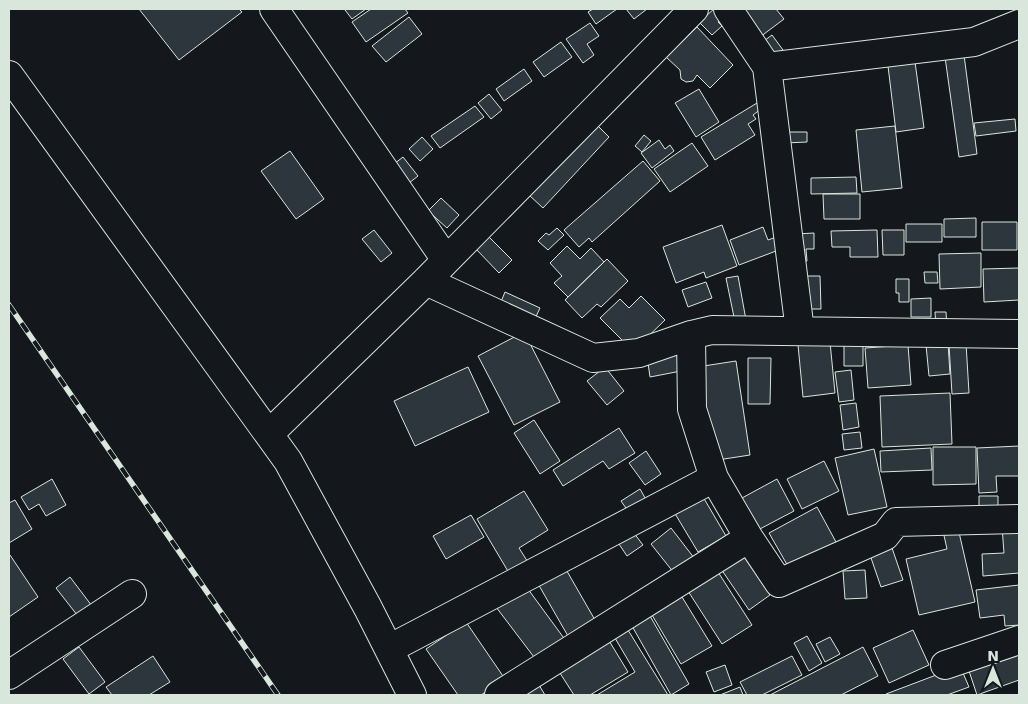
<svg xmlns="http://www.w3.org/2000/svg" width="1028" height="704" font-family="'DejaVu Sans',sans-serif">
	<rect width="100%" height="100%" fill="#14181c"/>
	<!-- building -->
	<path fill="#2c363c" stroke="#d8e6dc" d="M139,9h100l3,3 -63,48z
		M347,9h19l-14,10 -7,-9z
		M371,9h34l3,4 -42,29 -14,-20z
		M593,9h24l-21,15 -8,-12z
		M626,9h21l-13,10z
		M714,9l9,9 -5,4 4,4 -10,9 -13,-13z
		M739,9h37l8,10 -24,18z
		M409,17l13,17 -36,28 -14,-16z
		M590,23l9,13 -12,8 7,11 -11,8 -17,-24z
		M697,27l36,38 -23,23 -13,-13 -4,6 -7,1 -5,-3 -1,-9 -14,-13z
		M772,35l11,15 -11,8 -12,-14z
		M561,42l11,15 -28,20 -11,-15z
		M964,55l13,99 -18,3 -14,-100z
		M915,62l9,66 -28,4 -8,-66z
		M524,69l8,12 -28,20 -8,-12z
		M699,89l20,33 -23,15 -21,-34z
		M489,94l13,16 -11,9 -13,-16z
		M757,103l4,6 -8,6 3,4 -8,5 7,11 -40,25 -14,-23z
		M475,106l9,11 -44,31 -9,-12z
		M1015,119l1,12 -40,5 -2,-13z
		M596,124l13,13 -66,71 -14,-13z
		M895,126l7,62 -40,4 -6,-62z
		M785,132h22v10l-22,1z
		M644,135l7,6 -9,11 -7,-6z
		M422,137l11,12 -13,12 -11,-12z
		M659,140l6,9 5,-4 4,6 -22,17 -11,-15z
		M692,143l16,23 -38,26 -16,-23z
		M290,151l34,48 -28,20 -35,-48z
		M403,157l15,19 -9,7 -15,-19z
		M643,161l17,20 -68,61 -3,-4 -10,9 -15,-17z
		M856,177l1,16 -46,1v-16z
		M823,194h37v25h-36z
		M441,198l18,17 -12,13 -19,-17z
		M976,218v19h-32v-18z
		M982,222h35v28h-35z
		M906,224h36v18h-36z
		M722,225l15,41 -31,12 -2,-6 -28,11 -13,-36z
		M763,227l5,13 11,-4 5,12 -45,17 -9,-25z
		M557,228l7,7 -16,15 -10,-9 8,-8 3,2z
		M374,230l18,23 -11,9 -19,-23z
		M877,230l1,27h-28v-10h-18l-1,-16z
		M882,230h22v25h-21z
		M814,233v16h-8l1,12 -10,1 -1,-28z
		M488,236l24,24 -13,13 -24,-25z
		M567,246l13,13 11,-11 13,14 -36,35 -14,-14 8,-7 -12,-13z
		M981,253v34l-41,2 -1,-35z
		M607,259l21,22 -27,26 -4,-3 -15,14 -17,-18z
		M1019,268v32l-35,2 -1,-33z
		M924,272h13l1,11h-13z
		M738,276l8,44 -11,2 -9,-44z
		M801,276h19l1,33h-19z
		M896,279h13v23h-10v-9h-3z
		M706,282l6,16 -24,9 -6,-17z
		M505,292l35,16 -8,17 -34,-16z
		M641,296l24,24 -32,31 -33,-33 20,-19 9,9z
		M931,298v19h-20v-18z
		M935,312h11l1,15h-11z
		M524,332l36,70 -46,23 -36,-69z
		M830,342l5,51 -32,4 -5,-52z
		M844,343h19v23h-19z
		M948,343l2,31 -21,2 -3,-31z
		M966,343l3,50 -17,1 -3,-49z
		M908,345l3,40 -43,3 -3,-40z
		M677,351l4,20 -31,6 -3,-21z
		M748,358h23l-1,46h-22z
		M736,361l14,94 -39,6 -14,-94z
		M468,367l21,45 -74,34 -21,-45z
		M605,367l19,24 -17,14 -20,-24z
		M851,370l3,30 -15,2 -4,-30z
		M950,393l2,51 -70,3 -2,-51z
		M856,403l3,24 -16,3 -3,-25z
		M534,420l26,41 -20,13 -26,-41z
		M619,428l16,25 -26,16 -6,-8 -40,25 -10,-16z
		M860,432l2,16 -18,2 -2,-16z
		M1019,446v30h-23l1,16 -18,1 -2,-45z
		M933,447h43v37l-43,1z
		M931,448l1,22 -51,2 -1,-21z
		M874,449l13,58 -39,8 -13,-57z
		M646,451l15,23 -16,11 -16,-22z
		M824,461l15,30 -37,18 -15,-30z
		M52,479l14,26 -20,11 -7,-12 -10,6 -8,-13z
		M777,479l17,32 -36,19 -16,-32z
		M640,489l8,14 -18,11 -9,-13z
		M699,490l27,46 -28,16 -27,-45z
		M524,491l24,39 -29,18 12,19 -19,11 -35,-59z
		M979,496h19v21h-19z
		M15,500l17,29 -23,14v-40z
		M817,507l19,35 -47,26 -20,-35z
		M471,515l13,22 -38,22 -13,-23z
		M1002,527l17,5v41l-36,3 -1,-22 22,-1z
		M630,528l13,17 -16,11 -12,-18z
		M671,528l27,35 -20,15 -27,-34z
		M958,528l17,74 -56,13 -13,-56 41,-10 -4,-18z
		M892,548l11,32 -22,7 -11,-32z
		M740,551l30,44 -21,15 -30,-44z
		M9,555h1l28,42 -29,20z
		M564,566l31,54 -27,16 -31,-54z
		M865,570l2,28 -22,1 -2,-28z
		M718,572l34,53 -30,19 -34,-53z
		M70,577l25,33 -14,10 -25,-32z
		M525,585l41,56 -29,20 -41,-54z
		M1019,585v40l-14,1 -1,-11 -24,3 -4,-28z
		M682,597l30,49 -31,18 -29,-49z
		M650,616l39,68 -18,11 -39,-69z
		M466,622l39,57 -24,16h-23l-32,-46z
		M628,630l40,65h-71l38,-23 -20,-34z
		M913,630l16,35 -40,18 -16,-35z
		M807,636l15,27 -13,8 -15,-28z
		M830,637l10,17 -15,8 -9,-18z
		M608,639l20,33 -38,23h-16l-16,-25z
		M79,647l26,35 -16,12 -26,-35z
		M863,647l15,29 -37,19h-71z
		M1019,647v33l-42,15 -10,-30z
		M153,656l17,26 -21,13h-37l-6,-8z
		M792,656l10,19 -40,20h-15l-7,-13z
		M725,665l7,20 -18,7 -8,-20z
		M960,666l9,21 -22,8h-61v-1z
		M539,685l6,10h-22z
		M740,687l3,8h-23z"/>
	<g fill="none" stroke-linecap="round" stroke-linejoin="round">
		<!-- minor casing -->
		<g stroke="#d8e6dc" stroke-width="30">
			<path id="minor" d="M274,9l172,251
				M728,9l39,58 207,-25 45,-18
				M767,67l33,264
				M9,75l279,386 80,147 44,87
				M426,281l167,77 46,-5 52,-18 21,-5 307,4
				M691,335l1,74 22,69 35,60 30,45 106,-47 11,-14 123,-3
				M269,434l157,-153 268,-272
				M389,649l325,-171
				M945,665l74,-25
				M9,675l123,-81
				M499,695l250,-157"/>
		</g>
		<!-- minor -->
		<use href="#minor" stroke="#14181c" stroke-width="28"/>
		<!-- rail casing -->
		<g stroke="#d8e6dc" stroke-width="5.5">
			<path id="rail" d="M9,305l269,390"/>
		</g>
		<!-- rail -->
		<use href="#rail" stroke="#14181c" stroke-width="4" stroke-dasharray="11" stroke-linecap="butt"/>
	</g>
	<!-- border -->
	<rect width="1028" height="704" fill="none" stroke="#d8e6dc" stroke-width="20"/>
	<!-- north arrow -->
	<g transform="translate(993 669)" stroke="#14181c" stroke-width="4" paint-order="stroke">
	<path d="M0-4L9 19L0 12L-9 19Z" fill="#d8e6dc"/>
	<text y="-8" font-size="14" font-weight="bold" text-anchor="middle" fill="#d8e6dc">N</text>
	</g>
</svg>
